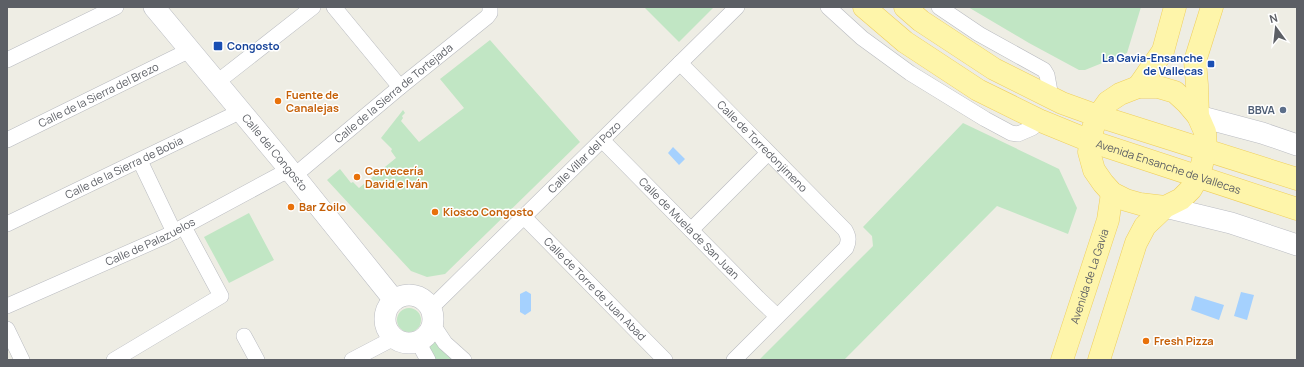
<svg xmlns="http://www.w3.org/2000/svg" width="1304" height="367" font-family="Manrope,sans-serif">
	<rect width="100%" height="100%" fill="#eeede4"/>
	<!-- green -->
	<path fill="#c1e6c4" d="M644,7h70l-35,35z
		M968,7h173l-14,46 -42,17h-6l-50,-27z
		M490,40l90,102 -135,132 -18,3 -16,-6 -84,-91 13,-11 11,14 2,-1 6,6 37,-30 -5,-7 1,-2 -11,-11 22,-28 2,3 -3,3 1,2 -2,3 18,21 45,-34 -24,-29z
		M963,123l96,46 18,39 -9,26 -71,-28 -153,154h-85l114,-114 -1,-10 -9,-9z
		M249,213l25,47 -45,23 -25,-46z
		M397 320a12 12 0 1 1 24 0a12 12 0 1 1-24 0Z
		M437,339l20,21h-21l-8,-14z"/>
	<!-- water -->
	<path fill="#a5d1fe" d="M673,147l12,12 -6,6 -11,-12z
		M526,291l5,3v17l-6,4 -5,-3v-18z
		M1241,292l13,3 -7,25 -13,-4z
		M1195,296l29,9 -5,15 -28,-10z"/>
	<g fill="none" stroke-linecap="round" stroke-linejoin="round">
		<!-- street casing -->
		<g stroke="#b9bbc0" stroke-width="16">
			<g id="street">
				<path d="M334,7l66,80"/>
				<path d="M828,7l34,31 48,35 75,46 26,14 7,1 14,-6 9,-7"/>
				<path d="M939,7l40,27 65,36 3,5 4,22"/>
				<path d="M7,60l109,-53"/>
				<path id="s1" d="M680,63l165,167c4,7 4,11 1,18l-112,112"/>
				<path d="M216,83l97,-76"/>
				<path id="s2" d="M7,140l183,-90"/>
				<path id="s3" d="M602,140l158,160 17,16"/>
				<path d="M140,161l34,71"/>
				<path id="s4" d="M524,217l141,143"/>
				<path id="s5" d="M7,224l224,-108 9,-6"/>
				<path d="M691,230l77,-77"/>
				<path id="s6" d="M7,306l159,-70 115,-62 20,-4 99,-83 87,-70 3,-4v-6"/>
				<path id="s7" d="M431,308l306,-301"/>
				<path d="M433,325l12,18 19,17"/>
				<path d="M7,329l15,31"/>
				<path d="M244,336l13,24"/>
				<path d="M418,342l10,18"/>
				<path d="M114,360l107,-64 -37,-69"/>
				<path d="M352,360l42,-22"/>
			</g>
		</g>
		<!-- secondary casing -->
		<g stroke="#babcc2" stroke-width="22">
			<g id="secondary">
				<path id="s8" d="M154,7l130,156 110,137"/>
				<path d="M1198,116l64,17 35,12"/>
				<path d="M1165,207l66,16 66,22"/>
				<circle cx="409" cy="319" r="24"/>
			</g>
		</g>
		<!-- primary casing -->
		<g stroke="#efcf5d" stroke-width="23">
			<g id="primary">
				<path id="s9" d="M864,7l41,35 73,48 63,31 49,20 207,68"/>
				<path d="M905,7l16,14 73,48 68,34 36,13 199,63"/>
				<path d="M1138,87l25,-36 12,-44"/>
				<path d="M1198,116l-1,-31 -2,-24 17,-54"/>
				<path id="s10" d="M1062,360l46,-140 4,-27"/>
				<path d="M1099,360l37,-117 9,-17 20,-19 16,-8 10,-10 8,-14 7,-26 -1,-17 -7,-16 -11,-13 -12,-11 -17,-5h-20l-18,7 -12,8 -10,14 -5,12 -4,24 5,18 9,13 9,10 14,7 14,4 25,3"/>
			</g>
		</g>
		<!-- street -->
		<use href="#street" stroke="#fff" stroke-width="15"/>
		<!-- secondary -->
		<use href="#secondary" stroke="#fff" stroke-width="21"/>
		<!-- primary -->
		<use href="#primary" stroke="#fef5aa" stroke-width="22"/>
	</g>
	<!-- markers -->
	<g fill="#1a4fb4" stroke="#fff" stroke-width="1.5">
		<rect x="213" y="41" width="10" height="10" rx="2"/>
		<rect x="1207" y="60" width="8" height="8" rx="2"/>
	</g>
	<g fill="#e8710a" stroke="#fff" stroke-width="1.5">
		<circle cx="278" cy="101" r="4"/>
		<circle cx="357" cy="177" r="4"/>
		<circle cx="291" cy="207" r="4"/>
		<circle cx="435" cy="212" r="4"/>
		<circle cx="1146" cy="341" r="4"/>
	</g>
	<circle fill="#5c6f8a" stroke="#fff" stroke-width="1.5" cx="1283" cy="110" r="4"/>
	<g text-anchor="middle" stroke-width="3" stroke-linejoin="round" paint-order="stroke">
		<!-- transit labels -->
		<g font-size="11" font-weight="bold" fill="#164399" stroke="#fff" text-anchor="start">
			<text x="227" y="50">Congosto</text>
			<text x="1203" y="62" text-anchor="end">La Gavia-Ensanche<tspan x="1203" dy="13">de Vallecas</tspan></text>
		</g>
		<!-- street labels -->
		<g font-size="11" fill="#5c5f65" stroke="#fff">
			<text dy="4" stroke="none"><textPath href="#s6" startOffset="445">Calle de la Sierra de Tortejada</textPath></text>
			<text dy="4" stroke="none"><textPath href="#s2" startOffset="102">Calle de la Sierra del Brezo</textPath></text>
			<text dy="4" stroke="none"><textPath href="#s1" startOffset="117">Calle de Torredonjimeno</textPath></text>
			<text dy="4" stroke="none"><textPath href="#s8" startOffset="189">Calle del Congosto</textPath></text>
			<text dy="4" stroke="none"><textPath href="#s7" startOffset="215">Calle Villar del Pozo</textPath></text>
			<text dy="4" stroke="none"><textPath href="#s9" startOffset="347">Avenida Ensanche de Vallecas</textPath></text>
			<text dy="4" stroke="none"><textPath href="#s5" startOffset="130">Calle de la Sierra de Bobia</textPath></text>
			<text dy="4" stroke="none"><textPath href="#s3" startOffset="124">Calle de Muela de San Juan</textPath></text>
			<text dy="4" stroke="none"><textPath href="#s6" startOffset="157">Calle de Palazuelos</textPath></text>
			<text dy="4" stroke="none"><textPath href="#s10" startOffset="88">Avenida de La Gavia</textPath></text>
			<text dy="4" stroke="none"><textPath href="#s4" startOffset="101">Calle de Torre de Juan Abad</textPath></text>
		</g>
		<!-- food labels -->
		<g font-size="11" font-weight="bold" fill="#c56008" stroke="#fff" text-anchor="start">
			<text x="286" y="99">Fuente de<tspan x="286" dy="13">Canalejas</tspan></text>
			<text x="365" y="175">Cervecería<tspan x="365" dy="13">David e Iván</tspan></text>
			<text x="299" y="211">Bar Zoilo</text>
			<text x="443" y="216">Kiosco Congosto</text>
			<text x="1154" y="345">Fresh Pizza</text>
		</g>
		<!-- service labels -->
		<g font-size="11" font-weight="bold" fill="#4e5e75" stroke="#fff" text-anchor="end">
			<text x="1275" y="114">BBVA</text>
		</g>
	</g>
	<!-- border -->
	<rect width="1304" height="367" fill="none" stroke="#5c5f65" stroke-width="16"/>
	<!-- north arrow -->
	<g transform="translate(1276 28) rotate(345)" stroke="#ffffff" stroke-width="3" paint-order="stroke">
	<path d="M0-3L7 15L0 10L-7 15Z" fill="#5c5f65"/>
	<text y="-6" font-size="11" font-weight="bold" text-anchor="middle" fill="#5c5f65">N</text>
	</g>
</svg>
